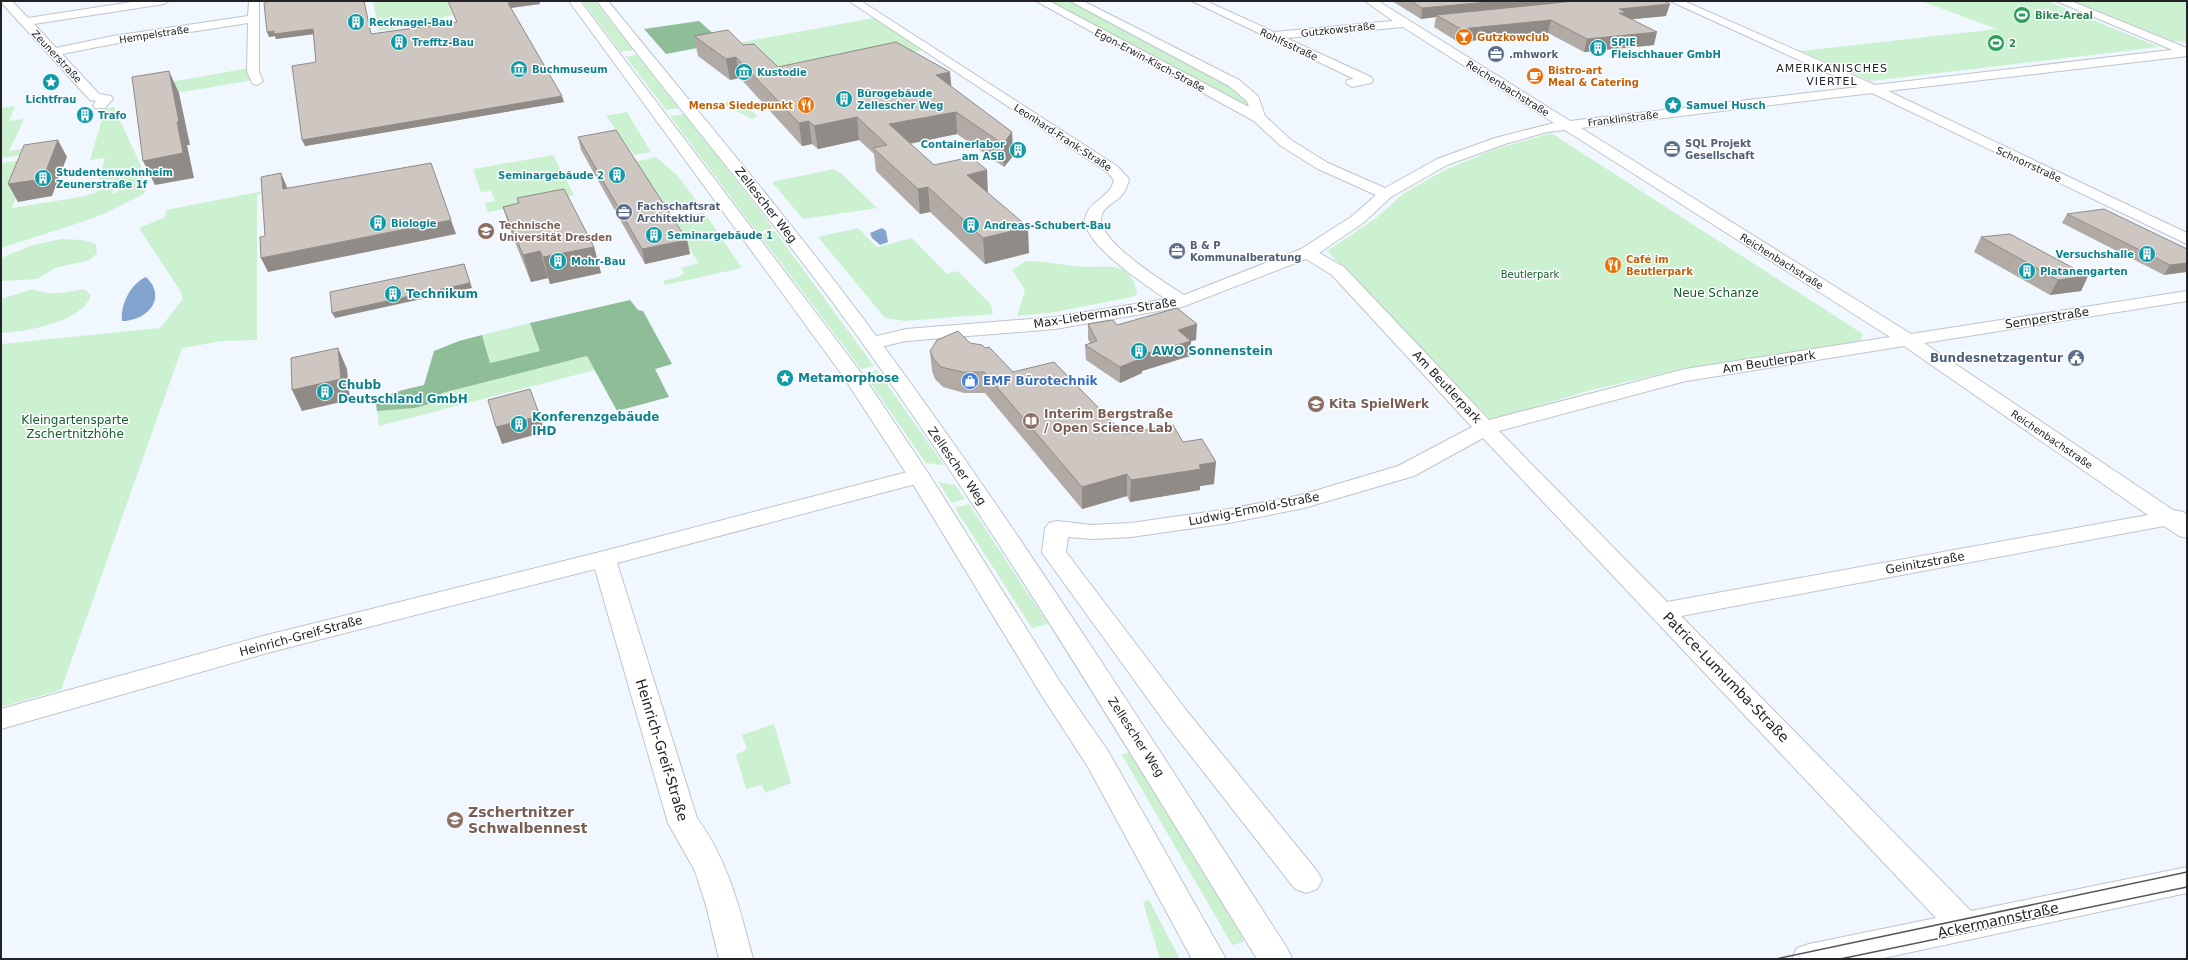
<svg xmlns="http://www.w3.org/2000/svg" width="2188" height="960" font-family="'DejaVu Sans',sans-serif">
	<rect width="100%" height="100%" fill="#f0f7fe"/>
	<!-- green -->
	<path fill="#cbf1d1" d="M373,1h133l-56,7 3,7 -10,2 2,5 -66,9z
		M582,1h13l39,49 -13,2z
		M1050,1h19l159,82 21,15 1,10z
		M1921,1h126l112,46 -288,34 -70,-30 196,-22z
		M2073,1h114v41l-14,-1z
		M873,18l51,32 -134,27 -64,-32z
		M637,55l43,53 -14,2 -40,-53z
		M249,68l5,12 -84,14 -33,-6z
		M735,100l23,16 -6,3 -31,-16z
		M15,106l-6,15 15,-2 -15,32 35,-5 -3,6 -40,6v-50z
		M114,107l27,59 4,27 -39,20 -24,9 -81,26v-85l30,-4 -19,49 74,-12 18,-7 3,-9 6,3 2,5 -4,6 5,-1 4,-6 -5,-7h-16l6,-22 -15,2 15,-51z
		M627,112l24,40 -17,3 -28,-39z
		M685,114l88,114 -16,4 -87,-116z
		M1551,133l312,201 -3,7 -182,29 -87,20 -100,30 -164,-169 49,-33 28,-25 41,-23 50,-21z
		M553,155l21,40 -86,17 -3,-9 10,-2 -4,-10 -10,1 -8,-23z
		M656,157l22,19 22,30 -35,6 -31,-50z
		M834,169l8,5 35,34 -74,11 -31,-37z
		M264,191l-7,5v144l-35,1 -40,7 -121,342 -60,17v-363l159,-16 23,-29 -2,-7 -42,-64 26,-11 1,-7z
		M704,212l38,56 -77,17 -2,-4 16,-4 5,-4 -3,-5 18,-5 -29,-43z
		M858,228l19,19 35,-9 35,36 11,-3 33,34 2,9 -88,7 -20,-3 -67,-81z
		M775,231l99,135 -13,3 -102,-135z
		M61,239l21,1 14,4 1,9 -7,7 -35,8 -18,11 -36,2v-23l29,-12z
		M1026,261c21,0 41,5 61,6 12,0 26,-2 37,3 8,5 12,15 13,24l-5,3 -83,16 -32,3 8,-26 -13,-20z
		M33,289c17,8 34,3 51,0l7,6c-8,27 -66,37 -90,38v-34z
		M530,323l11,28 -51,12 -8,-28z
		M587,356l8,14 -216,56 -2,-15 38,-3 18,-5 8,-10z
		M877,370l67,95 -18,-2 -62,-89z
		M938,482l17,3 10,14 -13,4z
		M969,504l79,120 -16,4 -77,-120z
		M774,724l17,59 -26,10 -3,-8 -16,4 -10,-34 11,-6 -5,-14z
		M1129,752l73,116 42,72 -1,2 -10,3 -2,-2 -109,-188z
		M1149,900l31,59h-20l-17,-57z"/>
	<!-- forest -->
	<path fill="#8fbd97" d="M699,21l25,22 -58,11 -22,-25z
		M630,300l8,10 5,1 29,53 -17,5 14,28 -52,14 -30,-55 -145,37 -9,10 -18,5 -38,3 -1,-6c10,-13 32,-16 48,-20l10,-34 25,-10 23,-6 8,28 50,-12 -10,-28z"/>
	<!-- water -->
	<path fill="#82a3ce" d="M882,228l4,3 2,11 -8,3 -8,-7 -2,-5z
		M146,277c22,21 1,44 -24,44 -2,-16 9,-38 24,-44z"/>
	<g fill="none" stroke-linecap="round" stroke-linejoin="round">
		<!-- minor casing -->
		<g stroke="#bec5cc" stroke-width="2">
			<path id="minor" d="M12,1l16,17 110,-17h31l-5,3 -130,20 22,24 57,-12 135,-20 1,-15h10v71l4,9 -6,4 -4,-1 -6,-12 1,-49 -135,21 -51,10 37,40 12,2 2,3 -8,9h-10l-2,-3 3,-4 -6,-1 -89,-98z
				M849,1h12l256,165 12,13c-5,24 -20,21 -27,35 -10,25 64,69 82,81l117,-46 50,-32 25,-22 -58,-26 -37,-23 -27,-25 -218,-120h13l200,106 -2,-6 -18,-15 -159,-85h13l156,79 19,16 7,20 26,24 37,23 57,25 52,-29 58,-21 59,-15 -151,-96 -117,11 85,39 2,3 -2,3 -19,4 -6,-4 1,-3 7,-1 -162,-78h14l68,31 119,-11 -28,-20h13l192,120 288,-34 -188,-86h14l191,84 312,-37v8l-299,35 299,142v11l-315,-151 -291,35 330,206 276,-43v10l-263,42 249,167 11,2 3,4v22l-8,-2 -15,-10 -483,90 290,295 216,-44v26l-308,66h-87l5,-11 12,-4 127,-26 -453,-480 -69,38 -110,32 -75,15 -98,14 -39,2 -24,-2 -2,15 120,158 131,161 5,9 -5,9 -11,4 -11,-4 -129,-165 -120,-166 -4,-5 3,-25 4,-5 8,-2 35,4 39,-2 98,-14 72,-14 97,-29 74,-39 -140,-152 -26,-16 -124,48 -127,22 -149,12 -34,8 -7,-2 -2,-4 2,-4 41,-10 149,-12 111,-18c-18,-13 -90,-58 -80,-84 6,-16 24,-17 28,-35l-7,-8zM1565,130l325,207 -205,32 -196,51 -145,-153 -25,-14 44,-30 28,-26 56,-32 58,-21 42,-12zM1904,346l244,169 -481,87 -168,-171 187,-50z
				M919,469l8,2 3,5 -3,5 -310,82 80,255c31,42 43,91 56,141h-34l-13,-54 -11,-34 -27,-48 -73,-254 -328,84 -266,76v-20l266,-74 337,-84z"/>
		</g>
		<!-- major casing -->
		<g stroke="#bec5cc" stroke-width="2">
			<path id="major" d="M569,1h11l282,373 68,102 130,206 48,69 118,208h-34l-104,-192 -46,-71 -134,-220 -65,-100z
				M597,1h11c91,112 185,222 271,339 145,196 275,403 408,608l5,11h-35c-127,-206 -251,-414 -391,-611 -85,-120 -182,-230 -269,-347z
				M2056,1h15l116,47v8z"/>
		</g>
		<!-- minor -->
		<use href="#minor" fill="#fff" fill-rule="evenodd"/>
		<!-- major -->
		<use href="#major" fill="#fff" fill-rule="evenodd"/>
		<!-- tram -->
		<path stroke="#54585c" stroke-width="1.5" d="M1776,959l411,-87
			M1840,959l347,-72"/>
	</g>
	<!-- wall -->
	<path fill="#b1aaa5" d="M448,1h91l1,3 -29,4 53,94 -259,44 11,-84 -3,-28 -37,5 -1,-3 -6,1 -3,-34 105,31 86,-12z
		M1392,1h272l2,15 -34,3 22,26 -70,7 -36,-19 -90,9 -24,-15 2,-10 -15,2z
		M694,36l49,9 35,22 173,20 61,45 1,24 -9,11 -47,-33 -47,10 24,21 54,28 41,60 -44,11 -55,-52 -10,2 -44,-43 -2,-17 -15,-14 -41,9 -6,-5 -10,2 -62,-68 -10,2 -32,-24z
		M578,137l109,103 3,14 -45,10 -64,-114z
		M517,198l77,49 7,26 -51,11 -2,-6 -17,4 -20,-50 -8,-25 15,-3z
		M2067,214l120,35 -23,26 -102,-52z
		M1981,237l107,39 -7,15 -31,4 -76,-43z
		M1088,324l29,1 79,15 -5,1 -1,15 -48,15v2l-22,10 -34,-23 -1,-15 5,-2 -2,-4z
		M970,343l43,29 111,62 59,8 31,42 -14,2v4l-70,12 -3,-6 -45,13 -97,-116h-21l-21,-6 -8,-8 -3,-8 -2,-20z"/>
	<!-- shaded-wall -->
	<path fill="#908b86" d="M522,1h17l1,3 -31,4 -1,-5z
		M1499,1h115l-178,14v2l-15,2 1,-11z
		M1670,4l-4,12 -41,4 -1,5 -5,-16z
		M1551,20l-3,13 -90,9 3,-13z
		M313,29l2,5 -39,5 -1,-3 -6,1 -2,-5z
		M1657,32l-3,13 -70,7 3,-13z
		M736,57l4,21 -10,2 -4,-21z
		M169,71l10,22 11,52h-3l7,33 -39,7 -12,-24 34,-39z
		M950,72l2,22 -16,-19z
		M562,96l2,6 -259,44 -3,-6z
		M956,112l1,22 -66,13 -2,-23z
		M857,117l2,23 -41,9 -4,-23z
		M809,121l3,23 -10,2 -3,-23z
		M1012,132l1,24 -9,11 -1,-23z
		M58,140l9,17 -15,39 -34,6 -10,-18z
		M987,170l1,25 -21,-20z
		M281,173l6,14 2,16 -6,-14z
		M928,187l2,25 -10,2 -2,-25z
		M451,220l5,14 -188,38 -7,-14z
		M1028,227l1,26 -44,11 -2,-26z
		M687,240l3,14 -45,10 -3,-15z
		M594,247l7,26 -51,11 -7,-27z
		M540,251l8,27 -17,4 -8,-27z
		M2187,263v9l-23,3 6,-10z
		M464,264l8,24 -137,30 -3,-5z
		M2088,276l-7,15 -31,4 8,-15z
		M1197,324l-1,16 -5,1 -1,15 -48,15v2l-22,10v-16l20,-12 38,-25z
		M338,348l9,21 3,31 -48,11 -10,-21z
		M540,416l5,16 -43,12 -6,-17z
		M1216,462l-2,22 -14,2v4l-70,12 1,-22 68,-15z
		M1127,474v22l-45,13v-22z"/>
	<!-- building -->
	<path fill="#cec6c0" stroke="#908b86" d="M266,1h98l7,33 86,-12 -9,-21h74l-14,2 54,93 -260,44 -10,-74 24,-4 -3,-33 -39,5v-3l-7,1 -3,-29h2z
		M1411,1h88l-77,7z
		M1575,1h89l6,3 -51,5 8,4h-8l38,19 -70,7 -36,-19 -90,9 -25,-14z
		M728,30l15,15 11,-1 24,23 118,-25 54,30 -14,3 76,57 -9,12 -47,-32 -67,12 45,41 37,-8 16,13 -20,5 61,52 -45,11 -55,-51 -10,2 -45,-41 14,-3 -30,-28 -43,9 -5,-5 -10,2 -63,-66 -10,2 -32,-23z
		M169,71l10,51h-2l6,31 -40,8 -11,-84z
		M616,130l71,110 -45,9 -64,-112z
		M58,140l-15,39 -35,5 16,-39z
		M431,163l20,57 -190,38 -1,-21 5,-1 -4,-59 20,-4 2,16z
		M564,189l30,58 -51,10 -3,-6 -17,4 -20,-48 16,-4 -2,-5z
		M2104,209l83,40v14l-17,2 -103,-51z
		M2010,234l78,42 -30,4 -77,-43z
		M464,264l6,19 -138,30 -2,-21z
		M1177,308l20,16 -19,6 13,11 -51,14 2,3 -22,9 -35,-22 12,-4 -9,-17 25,-4 4,5z
		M958,331l12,12 12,2 3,3 4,-1 24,25 41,-10 70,72 49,-9 10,17 19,-3 14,23 -17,3 2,4 -70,11 -4,-6 -45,13 -98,-115h-22l-21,-5 -8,-9 -3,-7 7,-11z
		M338,348l3,31 -49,11 -1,-32z
		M530,389l10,27 -44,11 -8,-27z"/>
	<!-- icons -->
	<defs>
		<g id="stadium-disc" transform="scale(0.9)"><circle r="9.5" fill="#2e9e5b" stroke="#fff"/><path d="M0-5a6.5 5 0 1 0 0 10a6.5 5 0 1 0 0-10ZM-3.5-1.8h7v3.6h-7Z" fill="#fff"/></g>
		<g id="building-disc" transform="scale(0.9)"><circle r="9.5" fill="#0f9aa8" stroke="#fff"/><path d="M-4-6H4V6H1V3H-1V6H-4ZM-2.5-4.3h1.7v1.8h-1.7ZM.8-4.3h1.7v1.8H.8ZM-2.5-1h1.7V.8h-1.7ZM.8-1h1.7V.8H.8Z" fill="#fff"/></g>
		<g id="bar-disc" transform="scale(0.9)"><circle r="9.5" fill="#e8710a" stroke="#fff"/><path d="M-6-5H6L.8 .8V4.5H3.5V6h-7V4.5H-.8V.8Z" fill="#fff"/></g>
		<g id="office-disc" transform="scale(0.9)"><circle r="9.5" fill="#5c6f8a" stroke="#fff"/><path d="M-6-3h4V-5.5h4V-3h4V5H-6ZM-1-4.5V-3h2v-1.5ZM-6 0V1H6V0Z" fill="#fff"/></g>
		<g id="museum-disc" transform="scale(0.9)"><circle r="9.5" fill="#0f9aa8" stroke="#fff"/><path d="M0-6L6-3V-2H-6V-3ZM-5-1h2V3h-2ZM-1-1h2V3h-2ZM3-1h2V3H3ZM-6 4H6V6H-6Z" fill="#fff"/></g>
		<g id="cafe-disc" transform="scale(0.9)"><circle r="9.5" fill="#e8710a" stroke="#fff"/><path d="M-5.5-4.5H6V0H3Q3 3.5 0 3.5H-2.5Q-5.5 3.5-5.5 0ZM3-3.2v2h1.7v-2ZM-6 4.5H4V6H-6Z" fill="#fff"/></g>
		<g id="sight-disc" transform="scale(0.9)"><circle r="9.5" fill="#0f9aa8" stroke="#fff"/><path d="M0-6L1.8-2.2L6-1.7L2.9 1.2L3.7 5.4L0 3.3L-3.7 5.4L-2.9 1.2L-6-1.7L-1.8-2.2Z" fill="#fff"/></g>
		<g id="restaurant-disc" transform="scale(0.9)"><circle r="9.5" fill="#e8710a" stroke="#fff"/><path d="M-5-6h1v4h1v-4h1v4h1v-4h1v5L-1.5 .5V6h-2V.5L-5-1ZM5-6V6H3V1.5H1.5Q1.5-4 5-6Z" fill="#fff"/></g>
		<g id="university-disc" transform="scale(0.9)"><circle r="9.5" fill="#8d6e63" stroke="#fff"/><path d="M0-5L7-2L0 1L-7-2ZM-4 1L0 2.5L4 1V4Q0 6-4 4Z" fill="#fff"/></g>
		<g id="civic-disc" transform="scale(0.9)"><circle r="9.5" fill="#5c6f8a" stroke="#fff"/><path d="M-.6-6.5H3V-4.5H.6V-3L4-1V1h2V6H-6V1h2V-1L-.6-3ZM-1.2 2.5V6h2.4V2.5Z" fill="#fff"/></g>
		<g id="shop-disc" transform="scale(0.9)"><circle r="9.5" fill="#3f7fe0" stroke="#fff"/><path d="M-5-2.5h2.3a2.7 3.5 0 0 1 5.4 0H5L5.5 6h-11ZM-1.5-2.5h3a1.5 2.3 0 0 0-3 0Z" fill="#fff"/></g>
		<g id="school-disc" transform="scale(0.9)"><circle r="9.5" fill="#8d6e63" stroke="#fff"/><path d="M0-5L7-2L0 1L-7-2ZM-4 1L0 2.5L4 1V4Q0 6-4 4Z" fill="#fff"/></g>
		<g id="library-disc" transform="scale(0.9)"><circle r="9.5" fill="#8d6e63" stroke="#fff"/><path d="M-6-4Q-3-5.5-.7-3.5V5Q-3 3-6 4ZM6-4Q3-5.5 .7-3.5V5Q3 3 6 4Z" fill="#fff"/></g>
	</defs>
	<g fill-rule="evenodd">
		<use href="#stadium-disc" x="2022" y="15"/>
		<use href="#building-disc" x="356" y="22"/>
		<use href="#bar-disc" x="1464" y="37"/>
		<use href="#building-disc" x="399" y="42"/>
		<use href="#stadium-disc" x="1996" y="43"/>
		<use href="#building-disc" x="1598" y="48"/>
		<use href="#office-disc" x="1496" y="54"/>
		<use href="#museum-disc" x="519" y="69"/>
		<use href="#museum-disc" x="744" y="72"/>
		<use href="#cafe-disc" x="1535" y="76"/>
		<use href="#sight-disc" x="51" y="82"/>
		<use href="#building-disc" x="844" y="99"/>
		<use href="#restaurant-disc" x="806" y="105"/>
		<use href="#sight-disc" x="1673" y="105"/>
		<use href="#building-disc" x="85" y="115"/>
		<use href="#office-disc" x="1672" y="149"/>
		<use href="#building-disc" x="1018" y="150"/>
		<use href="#building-disc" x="617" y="175"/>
		<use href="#building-disc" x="43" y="178"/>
		<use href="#office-disc" x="624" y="212"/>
		<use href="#building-disc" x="378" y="223"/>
		<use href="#building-disc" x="971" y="225"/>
		<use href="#university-disc" x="486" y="231"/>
		<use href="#building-disc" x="654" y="235"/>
		<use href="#office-disc" x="1177" y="251"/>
		<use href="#building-disc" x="2147" y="254"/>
		<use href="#building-disc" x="558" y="261"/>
		<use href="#restaurant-disc" x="1613" y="265"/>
		<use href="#building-disc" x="2027" y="271"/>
		<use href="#building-disc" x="393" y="294"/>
		<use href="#building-disc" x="1139" y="351"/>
		<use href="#civic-disc" x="2076" y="358"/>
		<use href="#sight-disc" x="785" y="378"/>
		<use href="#shop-disc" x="970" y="381"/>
		<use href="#building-disc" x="325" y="392"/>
		<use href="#school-disc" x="1316" y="404"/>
		<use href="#library-disc" x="1031" y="421"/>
		<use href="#building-disc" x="519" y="424"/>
		<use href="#school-disc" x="455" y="820"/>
	</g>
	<g text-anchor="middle" stroke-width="3" stroke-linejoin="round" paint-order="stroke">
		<!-- far-leisure labels -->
		<g font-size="10" font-weight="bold" fill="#27864d" stroke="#fff" text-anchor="start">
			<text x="2035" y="19">Bike-Areal</text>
			<text x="2009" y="47">2</text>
		</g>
		<!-- far-culture labels -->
		<g font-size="10" font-weight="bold" fill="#0d838f" stroke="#fff" text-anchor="start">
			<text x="369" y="26">Recknagel-Bau</text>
			<text x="412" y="46">Trefftz-Bau</text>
			<text x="1611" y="46">SPIE<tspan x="1611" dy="12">Fleischhauer GmbH</tspan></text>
			<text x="532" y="73">Buchmuseum</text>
			<text x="757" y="76">Kustodie</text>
			<text x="857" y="97">Bürogebäude<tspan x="857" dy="12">Zellescher Weg</tspan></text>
			<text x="51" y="103" text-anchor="middle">Lichtfrau</text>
			<text x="1686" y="109">Samuel Husch</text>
			<text x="98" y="119">Trafo</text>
			<text x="1005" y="148" text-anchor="end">Containerlabor<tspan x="1005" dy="12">am ASB</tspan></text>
			<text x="56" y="176">Studentenwohnheim<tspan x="56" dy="12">Zeunerstraße 1f</tspan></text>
			<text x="604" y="179" text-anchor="end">Seminargebäude 2</text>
			<text x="391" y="227">Biologie</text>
			<text x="984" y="229">Andreas-Schubert-Bau</text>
			<text x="667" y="239">Seminargebäude 1</text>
			<text x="2134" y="258" text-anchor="end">Versuchshalle</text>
			<text x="571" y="265">Mohr-Bau</text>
			<text x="2040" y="275">Platanengarten</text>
		</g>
		<!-- far-street labels -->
		<g font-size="10" fill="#212326" stroke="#fff">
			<text transform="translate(1338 29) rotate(-6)" y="4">Gutzkowstraße</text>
			<text transform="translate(154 34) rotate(-9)" y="4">Hempelstraße</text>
			<text transform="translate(1289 44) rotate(25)" y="4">Rohlfsstraße</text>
			<text transform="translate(57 56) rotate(47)" y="4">Zeunerstraße</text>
			<text transform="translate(1150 60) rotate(28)" y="4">Egon-Erwin-Kisch-Straße</text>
			<text transform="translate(1508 88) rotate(32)" y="4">Reichenbachstraße</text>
			<text transform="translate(1623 118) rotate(-7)" y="4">Franklinstraße</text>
			<text transform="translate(1063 137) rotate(33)" y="4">Leonhard-Frank-Straße</text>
			<text transform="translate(2029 164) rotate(25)" y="4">Schnorrstraße</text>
			<text transform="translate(1782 261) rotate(32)" y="4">Reichenbachstraße</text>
			<text transform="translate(2052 439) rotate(34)" y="4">Reichenbachstraße</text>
		</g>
		<!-- far-food labels -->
		<g font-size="10" font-weight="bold" fill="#c56008" stroke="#fff" text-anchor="start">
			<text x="1477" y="41">Gutzkowclub</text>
			<text x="1548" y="74">Bistro-art<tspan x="1548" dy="12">Meal &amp; Catering</tspan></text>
			<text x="793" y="109" text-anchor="end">Mensa Siedepunkt</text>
			<text x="1626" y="263">Café im<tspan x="1626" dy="12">Beutlerpark</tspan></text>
		</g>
		<!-- far-service labels -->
		<g font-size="10" font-weight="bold" fill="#4e5e75" stroke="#fff" text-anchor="start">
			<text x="1509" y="58">.mhwork</text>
			<text x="1685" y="147">SQL Projekt<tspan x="1685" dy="12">Gesellschaft</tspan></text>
			<text x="637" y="210">Fachschaftsrat<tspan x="637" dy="12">Architektiur</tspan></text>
			<text x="1190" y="249">B &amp; P<tspan x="1190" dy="12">Kommunalberatung</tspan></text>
		</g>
		<!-- far-education labels -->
		<g font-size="10" font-weight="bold" fill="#785e54" stroke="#fff" text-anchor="start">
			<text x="499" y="229">Technische<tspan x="499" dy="12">Universität Dresden</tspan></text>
		</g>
		<!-- far-park labels -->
		<g font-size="10" fill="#165d2c" stroke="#fff">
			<text x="1530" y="278">Beutlerpark</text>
		</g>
		<!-- far-neighbourhood labels -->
		<g font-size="11" letter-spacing="1" fill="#212326" stroke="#fff">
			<text x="1832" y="72">AMERIKANISCHES<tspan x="1832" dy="13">VIERTEL</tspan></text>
		</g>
		<!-- street labels -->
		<g font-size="12" fill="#212326" stroke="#fff">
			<text transform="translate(766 205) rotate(52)" y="4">Zellescher Weg</text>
			<text transform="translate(1105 313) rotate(-9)" y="4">Max-Liebermann-Straße</text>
			<text transform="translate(2047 318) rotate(-9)" y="4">Semperstraße</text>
			<text transform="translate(1769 362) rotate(-9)" y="4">Am Beutlerpark</text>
			<text transform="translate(1447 387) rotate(47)" y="4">Am Beutlerpark</text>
			<text transform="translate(957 466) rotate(55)" y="4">Zellescher Weg</text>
			<text transform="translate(1254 509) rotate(-11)" y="4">Ludwig-Ermold-Straße</text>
			<text transform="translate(1925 563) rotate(-10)" y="4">Geinitzstraße</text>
			<text transform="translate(301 636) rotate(-15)" y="4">Heinrich-Greif-Straße</text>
			<text transform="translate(1136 737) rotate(57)" y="4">Zellescher Weg</text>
		</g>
		<!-- park labels -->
		<g font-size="12" fill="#165d2c" stroke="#fff">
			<text x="1716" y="297">Neue Schanze</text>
			<text x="75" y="424">Kleingartensparte<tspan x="75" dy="14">Zschertnitzhöhe</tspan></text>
		</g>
		<!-- culture labels -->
		<g font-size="12" font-weight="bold" fill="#0d838f" stroke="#fff" text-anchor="start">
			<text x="406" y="298">Technikum</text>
			<text x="1152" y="355">AWO Sonnenstein</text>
			<text x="798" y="382">Metamorphose</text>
			<text x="338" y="389">Chubb<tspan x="338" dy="14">Deutschland GmbH</tspan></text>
			<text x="532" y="421">Konferenzgebäude<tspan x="532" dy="14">IHD</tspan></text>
		</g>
		<!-- service labels -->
		<g font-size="12" font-weight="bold" fill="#4e5e75" stroke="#fff" text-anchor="end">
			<text x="2063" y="362">Bundesnetzagentur</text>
		</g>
		<!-- shop labels -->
		<g font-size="12" font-weight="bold" fill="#366cbe" stroke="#fff" text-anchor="start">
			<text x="983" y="385">EMF Bürotechnik</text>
		</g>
		<!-- education labels -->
		<g font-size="12" font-weight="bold" fill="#785e54" stroke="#fff" text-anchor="start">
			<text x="1329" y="408">Kita SpielWerk</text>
			<text x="1044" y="418">Interim Bergstraße<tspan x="1044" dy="14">/ Open Science Lab</tspan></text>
		</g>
		<!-- near-street labels -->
		<g font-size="14" fill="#212326" stroke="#fff">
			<text transform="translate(1726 677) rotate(46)" y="5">Patrice-Lumumba-Straße</text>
			<text transform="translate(662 750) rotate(73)" y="5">Heinrich-Greif-Straße</text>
			<text transform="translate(1998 920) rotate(-12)" y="5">Ackermannstraße</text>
		</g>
		<!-- near-education labels -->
		<g font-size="14" font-weight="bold" fill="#785e54" stroke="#fff" text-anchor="start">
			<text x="468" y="817">Zschertnitzer<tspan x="468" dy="16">Schwalbennest</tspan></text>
		</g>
	</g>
	<!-- border -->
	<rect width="2188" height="960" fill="none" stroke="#212326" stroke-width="4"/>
</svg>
